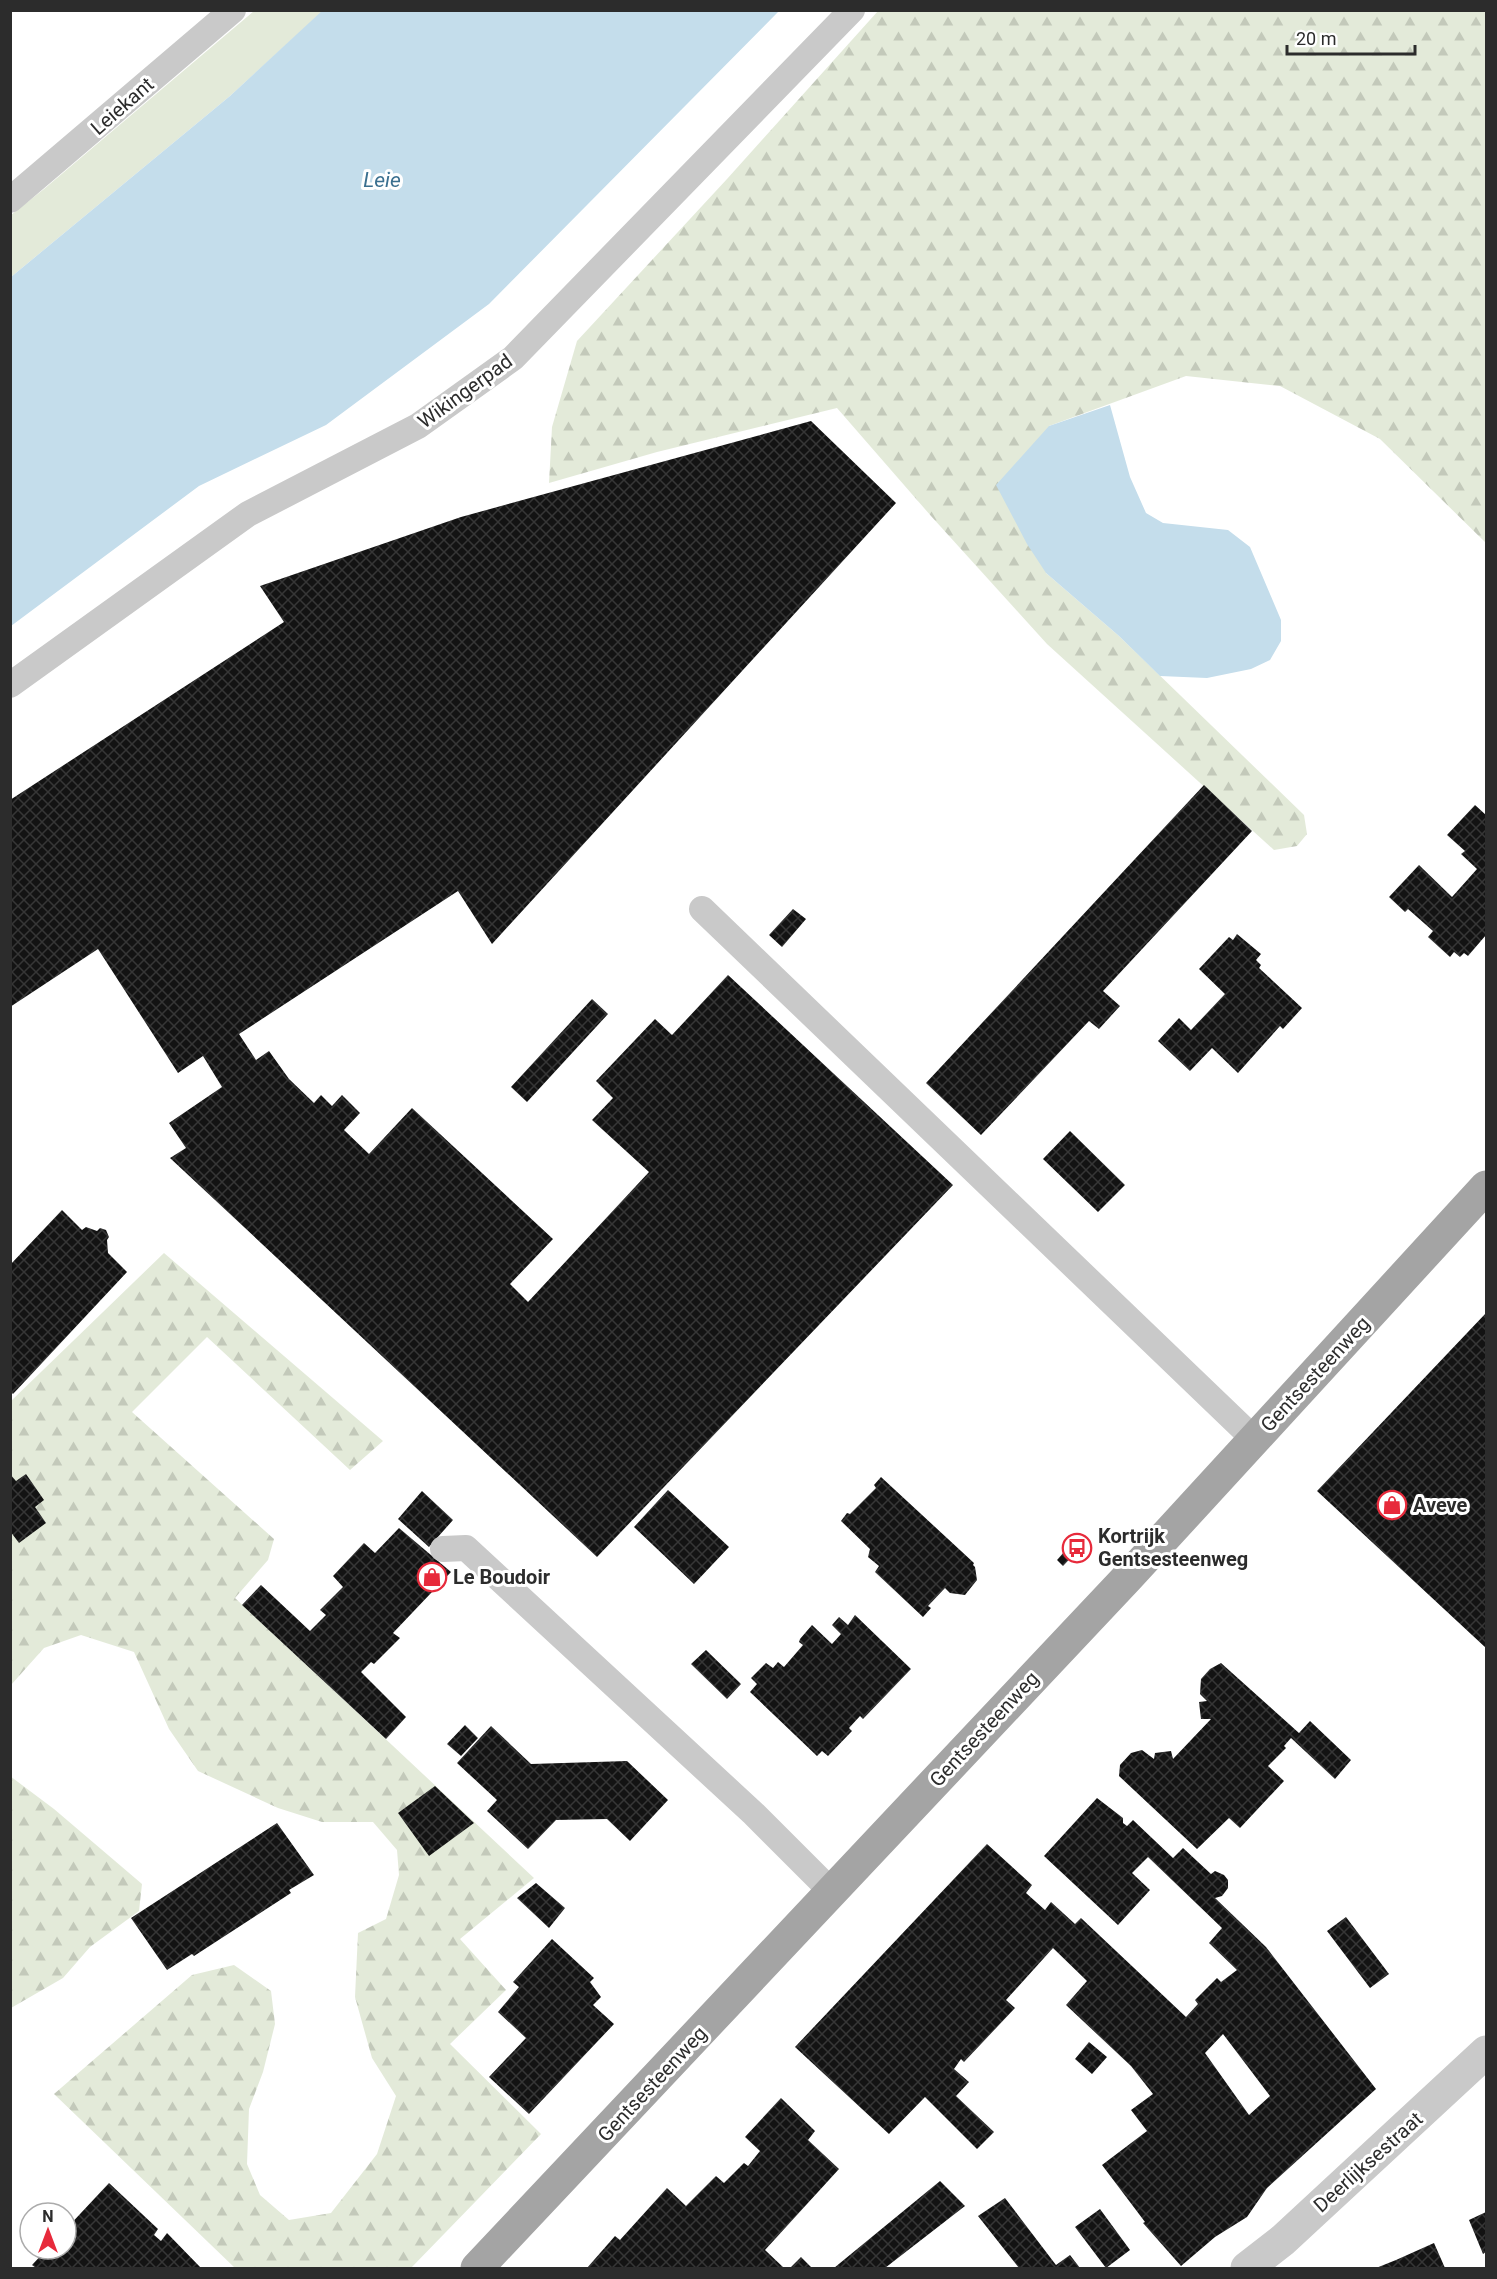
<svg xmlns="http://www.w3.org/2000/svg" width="1497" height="2279" font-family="Roboto,sans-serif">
	<defs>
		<pattern id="forest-firs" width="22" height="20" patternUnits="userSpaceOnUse" patternTransform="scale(1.5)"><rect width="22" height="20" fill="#e3ead9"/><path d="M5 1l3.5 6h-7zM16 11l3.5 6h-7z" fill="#c3c9ba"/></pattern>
		<pattern id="building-cross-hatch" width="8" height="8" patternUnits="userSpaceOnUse" patternTransform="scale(1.5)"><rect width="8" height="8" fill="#131313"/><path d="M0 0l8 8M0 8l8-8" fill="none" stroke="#363636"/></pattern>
	</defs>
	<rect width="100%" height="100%" fill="#fff"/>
	<!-- green -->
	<path fill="#e3ead9" d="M254,11h69l-93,85 -219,181v-62l33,-26z"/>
	<!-- forest -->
	<path fill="url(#forest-firs)" d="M878,11h608v532l-106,-104 -100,-53 -94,-10 -137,50 -3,147 73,63 185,179 3,19 -10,12 -23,4 -227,-206 -116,-128 -94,-108 -180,44 -108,31 3,-56 25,-86 150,-162z
		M164,1253l219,188 -33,29 -143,-133 -75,75 142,127 -6,21 -33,38 299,280 -74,61 46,51 -56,54 91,90 -130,134h-176l-181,-174 138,-119 42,-10 37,26 4,33 -12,48 -14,37 -2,55 13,31 29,25 42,-7 46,-59 19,-58 -24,-38 -17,-61 3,-64 28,-14 13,-44 -2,-25 -24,-28h-51l-44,-14 -80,-37 -29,-42 -35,-77 -53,-17 -37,13 -33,37v-284z
		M10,1776l44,33 88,75 -3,27 -49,36 -27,31 -52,30z"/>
	<!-- water -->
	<path fill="#c4ddeb" d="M323,10l456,1 -290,293 -163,121 -127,61 -188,140v-349l219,-181z
		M1110,405l20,72 16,36 17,10 65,7 22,17 31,73v21l-11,19 -19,9 -44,9 -47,-2 -41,-40 -73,-63 -19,-29 -31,-59 53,-59z"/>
	<!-- building -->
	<path fill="url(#building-cross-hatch)" fill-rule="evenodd" d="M811,421l85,82 -404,441 -34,-53 -219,143 17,26 13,-9 20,28 25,24 7,-8 11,11 10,-11 18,18 -16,17 25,24 43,-46 141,131 -43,45 18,18 121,-130 -57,-52 21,-22 -17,-17 59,-62 17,16 56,-60 225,210 -356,372 -427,-399 16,-10 -17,-25 53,-36 -19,-31 -25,17 -80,-124 -88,58v-207l274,-178 -24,-36 201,-69z
		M1204,785l48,46 -149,160 17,15 -21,23 -10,-8 -108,114 -55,-52z
		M1475,805l11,10v120l-18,21 -4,-3 -4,4 -6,-5 -4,5 -22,-20 5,-6 -25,-22 -3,3 -16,-15 30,-32 33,32 25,-28 -16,-15 4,-3 -18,-16z
		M793,909l13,10 -24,28 -13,-12z
		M1237,934l24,20 -5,6 5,5 -2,3 43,40 -19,21 -3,-3 -42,47 -26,-25 -22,23 -32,-30 21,-23 12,12 34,-36 -26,-25 30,-32 4,3z
		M592,999l16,15 -81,88 -16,-15z
		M1070,1131l55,54 -27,27 -55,-53z
		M62,1210l20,20 4,-3 11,4 3,-3 6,2 3,7 -2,3 1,13 19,19 -114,122 -3,-3v-126z
		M1486,1313v335l-169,-157z
		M10,1474l6,7 10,-7 18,26 -9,7 11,16 -27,20 -9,-12z
		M881,1477l93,86 -1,2 2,2 2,13 -12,15 -15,-2 -5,-5 -17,18 3,2 -8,9 -48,-45 4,-6 -11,-9 2,-8 -29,-28 6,-8 3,1 26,-26 -2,-3z
		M668,1490l61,57 -35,37 -60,-57z
		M422,1491l31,29 -24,27 -31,-28z
		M399,1528l52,44 -58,61 7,5 -26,26 -3,-2 -10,10 45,45 -20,22 -144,-134 19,-20 49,46 16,-16 -6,-5 23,-23 -10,-11 31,-33 11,10z
		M1071,1544l7,6 -15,16 -6,-6z
		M855,1615l56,54 -48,50 -3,-3 -11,12 3,3 -24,25 -6,-5 -5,5 -67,-64 7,-8 -6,-6 15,-15 7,5 5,-6 6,5 19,-22 -4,-3 1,-3 12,-14 20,19 9,-10 -9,-9 7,-8 9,8z
		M706,1650l35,34 -14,15 -36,-35z
		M1221,1663l78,70 11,-12 41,39 -16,19 -44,-41 -7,8 2,2 -18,18 16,15 -44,47 -11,-10 -32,31 -78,-73 1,-11 11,-12 11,-3 12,9 1,-6 16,-2 2,8 38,-40h-10l-2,-17 8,-1 -7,-7 1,-15 9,-10z
		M465,1725l13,13 -17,18 -14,-12z
		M491,1726l40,38 96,-3 41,39 -38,41 -23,-22 -51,1 -28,29 -41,-38 10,-11 -40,-37z
		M435,1786l39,37 -45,33 -31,-43z
		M1097,1798l26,20v5l4,3 6,-6 40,38 10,-10 28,26 4,-3 9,4 4,5v8l-6,8 -7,2 51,49 110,142 -109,99 -20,29 -32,20 -34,29 -38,-43 2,-1 -43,-57 45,-34 -16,-21 22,-16 -22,-28 -65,-61 21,-24 -34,-33 -47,52 9,8 -51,54 -3,-3 -7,10 15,13 -13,14 38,36 -17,17 -52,-52 -36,37 -94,-87 192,-203 45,41 -6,8 19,17 6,-8 24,22 6,-6 105,99 12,-13 -3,-4 22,-22 4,4 16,-12 -28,-27 13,-15 -74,-71 -16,16 18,17 -32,35 -74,-69zM1223,2034l47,62 -21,19 -44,-62z
		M277,1823l37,52 -25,15 2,3 -97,63 -2,-2 -25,16 -36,-52z
		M536,1883l29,25 -16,20 -32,-30z
		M1346,1917l43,57 -19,14 -43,-57z
		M552,1939l42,39 -4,4 11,15 -8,8 21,19 -85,90 -40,-37 37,-39 -28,-26 21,-25 -6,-5z
		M1089,2042l18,15 -15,17 -17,-15z
		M781,2098l34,33 -7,9 31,29 -74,81 19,18h-197l28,-32 5,4 47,-52 19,18 30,-30 8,7 20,-20 4,3 12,-15 -15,-14z
		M940,2181l25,25 -80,62h-51z
		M109,2183l49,46 -4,6 7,6 6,-8 34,35h-165l-4,-3 15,-16h19v-20z
		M1005,2198l51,67 14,-10 10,13h-61l-41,-52z
		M1100,2209l30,41 -24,18 -31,-41z
		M1486,2212v40l-3,2 -14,-34z
		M1434,2243l11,25h-69l20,-8z
		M801,2257l11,11h-22z"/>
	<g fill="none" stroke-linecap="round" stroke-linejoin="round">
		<!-- service -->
		<path stroke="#c9c9c9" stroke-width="26" d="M10,200l223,-190
			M10,685l238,-171 170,-88 95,-68 339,-348
			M702,909l552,530
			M443,1549l23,-1 288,266 77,77"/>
		<!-- tertiary -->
		<path stroke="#c9c9c9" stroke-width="33" d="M1247,2268l36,-28 203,-188"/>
		<!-- primary -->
		<path stroke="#a4a4a4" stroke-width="33" d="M477,2268l651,-691 358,-390"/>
	</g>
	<!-- icons -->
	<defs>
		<g id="shop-ring" transform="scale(1.5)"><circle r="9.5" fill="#fff" stroke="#e72a3b" stroke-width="1.5"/><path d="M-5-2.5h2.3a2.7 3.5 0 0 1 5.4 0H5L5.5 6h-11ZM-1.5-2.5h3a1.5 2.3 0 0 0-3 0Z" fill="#e72a3b"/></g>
		<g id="bus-ring" transform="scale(1.5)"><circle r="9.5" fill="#fff" stroke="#e72a3b" stroke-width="1.5"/><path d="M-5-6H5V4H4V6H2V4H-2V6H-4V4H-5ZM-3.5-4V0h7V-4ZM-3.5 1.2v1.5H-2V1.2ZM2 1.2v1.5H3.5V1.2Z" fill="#e72a3b"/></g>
	</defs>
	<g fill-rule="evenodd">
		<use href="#shop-ring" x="1392" y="1505"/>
		<use href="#bus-ring" x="1077" y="1548"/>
		<use href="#shop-ring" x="432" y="1577"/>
	</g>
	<g text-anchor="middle" stroke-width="6" stroke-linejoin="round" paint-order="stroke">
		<!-- street labels -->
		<g font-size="20" fill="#2c2c2c" stroke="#fff">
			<text transform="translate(122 106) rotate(-41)" y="7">Leiekant</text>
			<text transform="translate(465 391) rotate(-36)" y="7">Wikingerpad</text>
			<text transform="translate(1315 1374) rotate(-47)" y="7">Gentsesteenweg</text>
			<text transform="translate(984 1729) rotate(-47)" y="7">Gentsesteenweg</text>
			<text transform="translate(652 2084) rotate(-47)" y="7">Gentsesteenweg</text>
			<text transform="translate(1368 2162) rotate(-42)" y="7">Deerlijksestraat</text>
		</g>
		<!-- poi labels -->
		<g font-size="20" font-weight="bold" fill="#2c2c2c" stroke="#fff" text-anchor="start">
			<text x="1413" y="1512">Aveve</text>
			<text x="1098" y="1543">Kortrijk<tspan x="1098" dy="23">Gentsesteenweg</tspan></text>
			<text x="453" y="1584">Le Boudoir</text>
		</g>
		<!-- water labels -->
		<g font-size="21" font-style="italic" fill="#3a6f8f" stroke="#fff">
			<text x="382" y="187">Leie</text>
		</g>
	</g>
	<!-- border -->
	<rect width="1497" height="2279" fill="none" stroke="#2c2c2c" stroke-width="24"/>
	<!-- north arrow -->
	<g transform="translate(48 2231)"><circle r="28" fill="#ffffff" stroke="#ababab" stroke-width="1.5"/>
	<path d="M0-4.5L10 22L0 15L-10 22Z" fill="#e72a3b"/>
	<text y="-9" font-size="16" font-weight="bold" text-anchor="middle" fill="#2c2c2c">N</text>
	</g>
	<!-- scale -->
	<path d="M1287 45v9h128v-9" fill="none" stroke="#2c2c2c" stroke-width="3"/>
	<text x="1296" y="45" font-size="18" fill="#2c2c2c" stroke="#ffffff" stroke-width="4.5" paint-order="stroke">20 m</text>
</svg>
